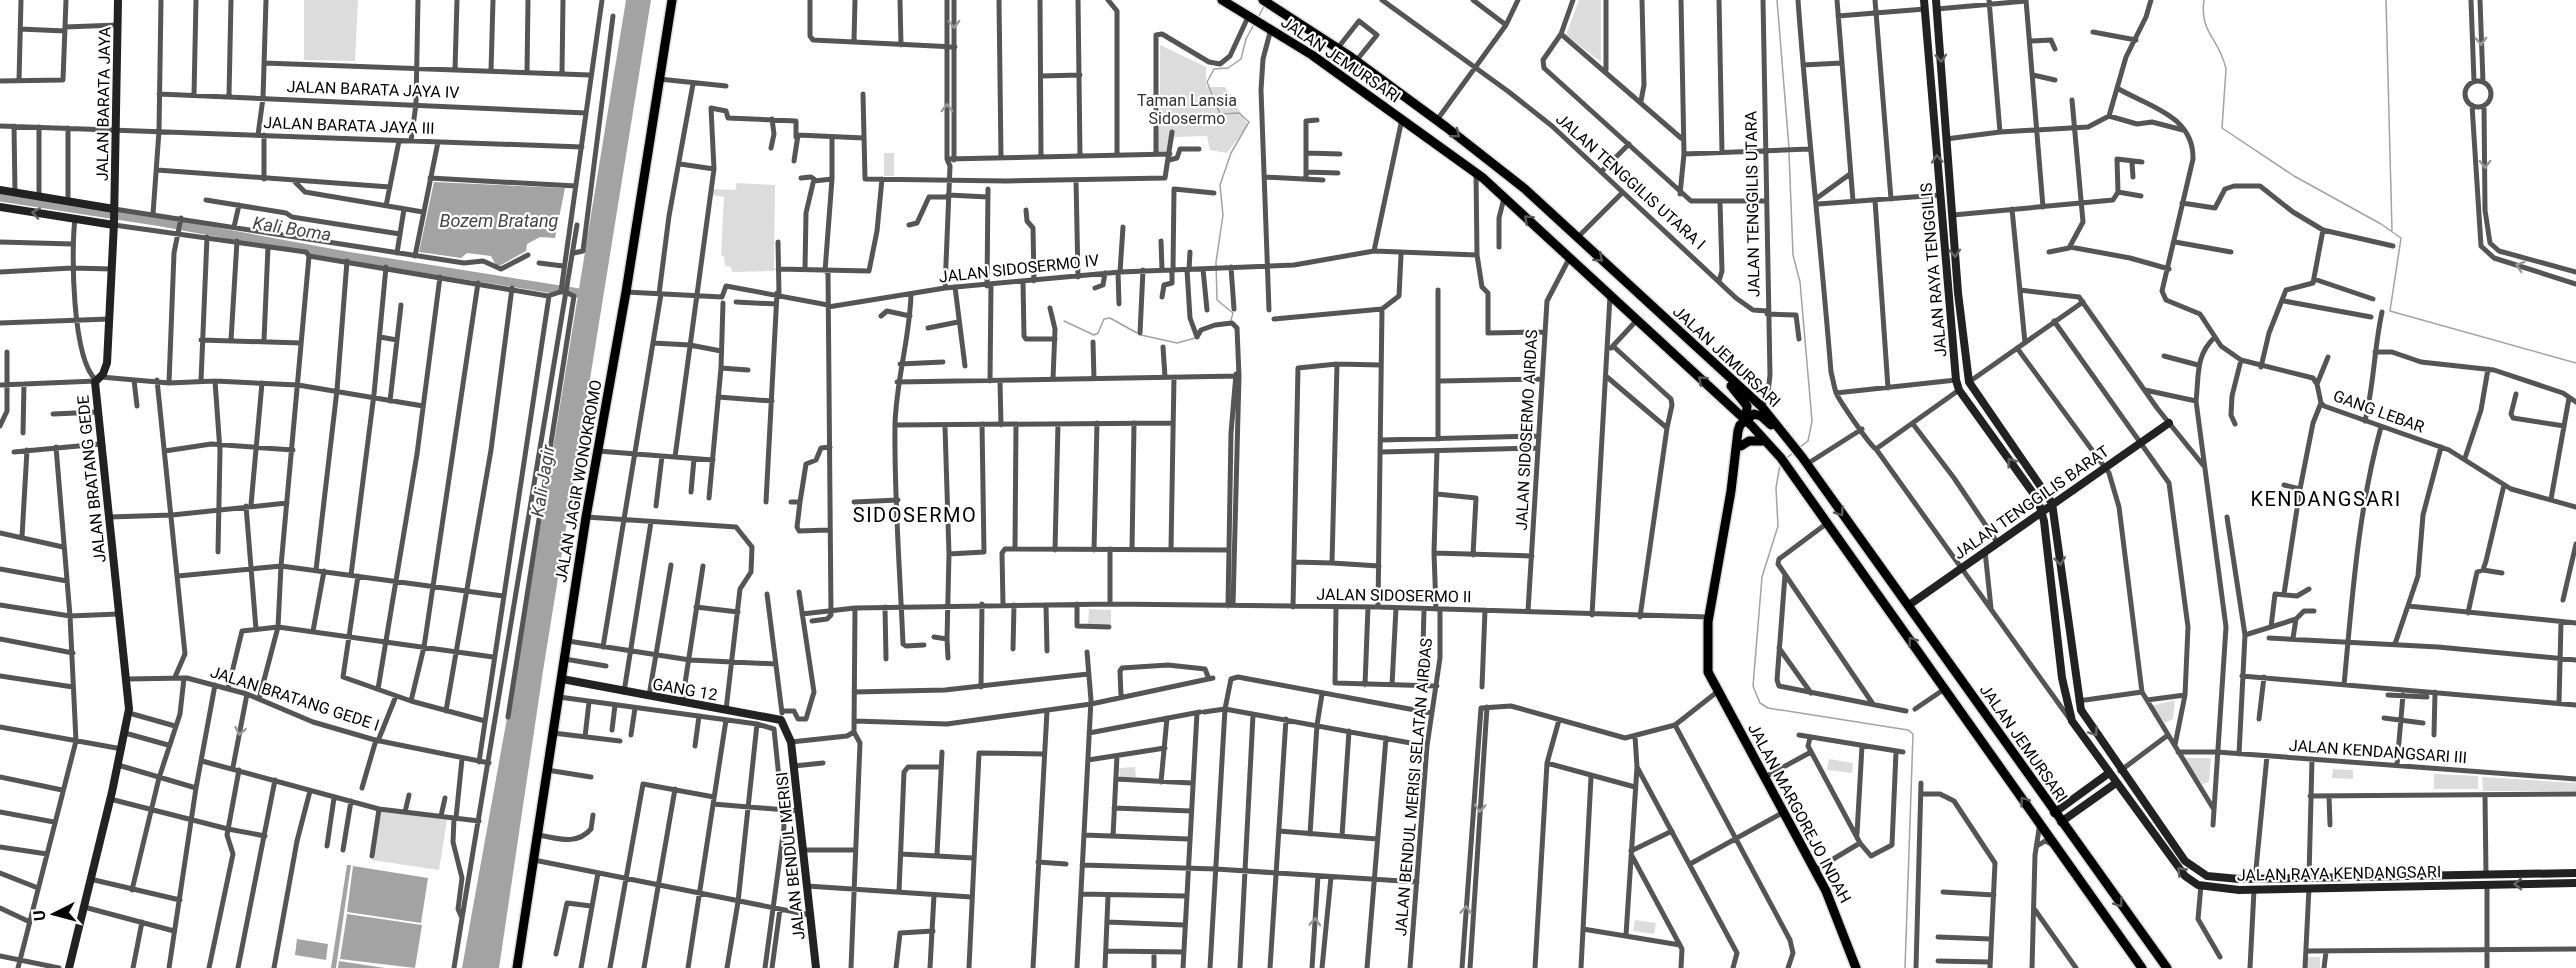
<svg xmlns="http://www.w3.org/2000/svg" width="2576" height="968" font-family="Roboto,sans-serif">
	<rect width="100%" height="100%" fill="#fff"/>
	<!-- green -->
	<path fill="#dcdcdc" d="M304,0h54l-3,61 -51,-1z
		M1579,0h22v62l-35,-27z
		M1160,45l46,22v20h19l23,38 -21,28 -17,-3 -3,-14 -32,1 -7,17 -12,-1 4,-37z
		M884,153h10v23h-10z
		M737,183l38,2 -1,86 -42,1 -1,-5 -6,-1 -1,-10 -3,-1 3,-58 -12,-2 1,-6 22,1z
		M1089,609l22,1v16l-23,-1z
		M2175,700l-2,19 -8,4 -14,-17z
		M2183,758h28l-2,24 -7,2z
		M1829,759l24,4 -1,10 -25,-3z
		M1135,767l1,10 -16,1 -1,-10z
		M2333,769l20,1v9l-21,-1z
		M2434,774l44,2v13h-44z
		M2482,777l94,6v8h-93z
		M379,810l68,10 -8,50 -67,-10z
		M1635,920l21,3 -2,11 -21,-3z
		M2307,957h13v11h-13z"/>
	<!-- water -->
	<path fill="#a3a3a3" d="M626,0h25l-108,671 -44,297h-37l68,-378z
		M434,182l131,6 -10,50 -15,-1 -13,7 -1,7 -25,14h-5l-5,-9 -24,-3 -6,5 -42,-6z
		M347,865h4l-15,103h-5z
		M353,866l75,12 -7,45 -74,-11z
		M347,914l75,11 -7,43 -75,-9z
		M297,939l31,5 -2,16 -31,-5z
		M339,961l46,7h-47z"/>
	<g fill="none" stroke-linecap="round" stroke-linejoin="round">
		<!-- stream -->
		<path stroke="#a3a3a3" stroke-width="1.5" d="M1777,0l12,148
			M2204,0c-5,33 16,39 22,69l-4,59 72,48 87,48 20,14 -11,73 186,52
			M2386,0l6,230
			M1258,18l6,-12
			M1789,153l4,102 7,27 12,139 -4,20 -9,7
			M1231,320l2,-7 -16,-13 -1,-38 7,-47 -3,-30 11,-32 18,-31 -10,-9 -19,1 -13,-32 7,-13 14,-1 13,-9 5,-20 8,-15
			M1064,321l30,14 4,-2 6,-14 6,-1 27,15
			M1141,335l36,8 18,-5
			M1785,459l8,-6
			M1780,465l-4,23 2,38 -16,51 -9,109 7,17 8,5 140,22 5,4 -8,234"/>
		<!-- river -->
		<path stroke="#a3a3a3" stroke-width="9" d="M0,197l162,25 184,34 233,37"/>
		<!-- primary casing -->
		<g stroke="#dbdbdb" stroke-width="12">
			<path id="primary" d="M1222,0l90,55 171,123 269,248 29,32 361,510
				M1263,0l85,55 98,72 79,62 237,218 40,50 365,511
				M1731,386l16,20 -1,14
				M1771,425l-10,-9 -7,-2 -14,11 -2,6 -7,60 -23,131v50l118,219 30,77
				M1741,446l8,-5h16
				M517,968l69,-451 40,-225 46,-292"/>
		</g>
		<!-- street -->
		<path stroke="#555" stroke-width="5" d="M810,0v36l3,4 142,7
			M900,0l1,45
			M999,0l2,157
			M1040,0l1,156
			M1078,0l2,155
			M1108,0l9,11v143
			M1382,0l127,92 43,34 184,172 17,12 14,1
			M1473,0l33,25
			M1573,0l-12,34 -18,26 1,8 147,133h75
			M1719,0l3,152
			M1798,0c9,124 23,247 33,372 2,7 3,16 6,23 5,9 33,51 39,54l193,269
			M1837,0l16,201
			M1875,0l16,199
			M1989,0l11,132
			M2026,0l17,207
			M2471,0l3,81
			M2480,0l3,82
			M1937,9l89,-8
			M1838,16l87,-7
			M65,27l53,-2
			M20,29l45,2
			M2093,32l43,8
			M1561,34l120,104
			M854,41l1,-41
			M2030,41l21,-1 4,9
			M1337,49l22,-28 18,14 -21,26
			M264,63l326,12
			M1803,65l39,-2
			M455,70l2,-70
			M1606,70v-70
			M491,71l2,-71
			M527,73l1,-73
			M562,73l1,-73
			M2033,75l22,5
			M1041,76l39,-1
			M659,79l67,7
			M0,81l63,-1 3,-80
			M19,81l2,-81
			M2465 94a13 13 0 1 1 26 0a13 13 0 1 1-26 0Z
			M2117,88c30,18 77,27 76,71l-31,132 4,9 34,14 21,32 20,14 72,18 4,6 4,19 3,3 125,44 62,39 65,18
			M159,94l427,19
			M863,94l2,85 141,2 159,-3 7,-46
			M194,95l2,-95
			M229,96l2,-96
			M1641,101l3,-16 -2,-85
			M2472,105l9,141 13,12 82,26
			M2484,106l1,104 5,33 9,8 77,21
			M2109,116l28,8 15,-2 31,8
			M1437,120l69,-95 12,-25
			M0,126l582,21
			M14,126l1,67
			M39,127v69
			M68,128v72
			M258,135l5,-37 3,-98
			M1946,139l54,-7 88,-5 21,-11 17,-59 20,-40 5,-17
			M411,141l5,-37 2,-104
			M771,148l3,-14 -2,-15
			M1156,153v-118l6,-1 47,28 11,2 10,-8 18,-39
			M1306,153l34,1
			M1684,154l125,-5
			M947,159l223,-5
			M954,160v-160
			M1169,160l8,-2 3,-9h19
			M794,161l4,-26 66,3
			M2132,163l1,14
			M680,164l34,5
			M157,170l233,17
			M1306,172l32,1
			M1601,172l28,-28
			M1476,173l1,82 5,32 6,6v40l57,-1
			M1264,177l59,3
			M430,178l146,8
			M801,178l10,-1 3,2 -8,34 -1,56
			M264,179v-44
			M1306,179v-58l11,-1
			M1076,180l2,97
			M294,181l11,11 118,20
			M814,181l18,-2
			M2118,192l23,4
			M1680,194l4,-40 -3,-154
			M948,195l40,2
			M1817,198l33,-24
			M206,200l80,13 6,4 108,17
			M1875,200l13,188
			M2182,203l33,5 10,-19 9,-3h26l33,26 30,18 70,16
			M1818,204l122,-9
			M386,206l13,-65
			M114,209l350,54 19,-2 18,8 27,-14
			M2012,209l13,134
			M1026,210l1,11 6,7 1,53
			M153,214l6,-83 2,-131
			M1953,215l160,-15 5,-8 -1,-33 25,3
			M75,219c-4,31 -3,140 21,161
			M114,225l192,27 3,4
			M909,225l8,-2 12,-26h19
			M234,227l5,-22
			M1577,238l45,-45
			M1161,241l1,29
			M0,242l73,2
			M778,242l1,52
			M2175,242l56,10
			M1499,247v-29l5,-20
			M2070,247l60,11 39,11
			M1374,251l28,-132
			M2049,252l20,-4 14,-26 -11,-122
			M397,253l7,-44
			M574,253l9,-2 30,-235
			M309,256l239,40 15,-5 11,5 -66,421
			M415,256l23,-114
			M539,263l24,3
			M1231,267l3,42
			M778,269l91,2 8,-40 5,-52
			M1203,269l4,41
			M1187,270l3,48 7,19 4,-7 14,-5 17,-2 5,5 2,48 -6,229
			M1189,270l1,-18
			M825,271l7,-92v-42
			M1173,271l1,-82 40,4
			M0,272l72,-4 40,1
			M1118,272l1,32
			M1120,272l3,-45
			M2314,279l59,20
			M1719,281l3,-10 -2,-69
			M1023,282l1,54 2,3h29
			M987,286l1,-97
			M955,287l10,79
			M945,288l5,-122 -3,-7v-159
			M1095,288l8,-3 2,-12
			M2020,290l59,7 78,111 46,57
			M561,291l41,-291
			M626,292l96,5 4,-11 102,19
			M659,294l10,-78 24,-132
			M911,294c-1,44 -15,86 -16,131 -1,72 5,146 8,219l3,2 18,-1
			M1162,297l2,-12 8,-2v-12
			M2284,301l87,16
			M736,302l40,2
			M828,307l117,-19 175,-16 174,-7 80,-14 103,4
			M1050,308l5,21 -2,50
			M1269,310l-8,-220 2,-31 8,-30
			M1767,314l29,1 3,24
			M881,316l6,-5 23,5
			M1274,319l108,-10 17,-13 2,-41
			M2054,321l115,162 19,144 -3,68 -10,50
			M0,323l109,-4
			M928,328l30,-6
			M1140,333l3,-63
			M380,337l17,3
			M201,340l100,3
			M231,340l6,-99
			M264,340l4,-93
			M1093,342l1,37
			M653,343l37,2 31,6
			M1613,346l58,53 1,6 -5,23
			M1163,347l2,30
			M1611,348l26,-28
			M2017,348l92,125 10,34 23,185 71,116
			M2375,352h17l29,10 73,8 69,23 13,9
			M2164,356l34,9
			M900,364l43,-2
			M1337,364l-5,199 47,3
			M2261,367l8,-34 17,-43 27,-7 10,-53
			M721,368l27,2
			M101,377l68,6 46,-2 83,4 125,21
			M1607,377l60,51 -27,189
			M134,380l3,26
			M157,380l28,274 -10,23
			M201,381l6,-144
			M215,381l5,70 -2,101
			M990,381l1,-96
			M1000,381l1,44
			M1440,381l102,-2
			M897,382l342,-6
			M1969,382l114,-80
			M169,383l5,-130 7,-35
			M2317,384l11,-27
			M0,385l96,-4
			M2145,390l51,11 30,226 -13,198
			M1836,393l120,-13
			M2516,394l-5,20 2,4 51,8
			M718,397l54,4
			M390,401l11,-96
			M2196,401c3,-24 -1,-45 18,-63
			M1762,407l6,-14 2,-18 -7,-375
			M53,414l45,-2
			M2365,421c9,-36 9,-72 17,-109
			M1913,424l41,54 43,64
			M2235,424l-4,-9 1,-19 9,-36
			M895,425l277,-2
			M0,426l7,-15v-59
			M23,433l1,-49
			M1438,439v-149
			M1381,440l158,-4
			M1876,449l83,-59
			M165,451l46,-7 82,6
			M598,451l115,9
			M14,452l86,-8
			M1381,452l157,-4
			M675,457l39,-288 -3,-61 15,3 2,7 68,3v16
			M2465,458l16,-48 7,-41
			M1807,464l55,-35
			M2284,485l16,4
			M691,492l3,-33
			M1437,494l39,4 -3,57
			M709,498l12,-130 2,-65
			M2551,499l18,-101
			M766,502l11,-209
			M791,502h9l-3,25 2,4 29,-1
			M800,502l6,-38 10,-4 5,-12 9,-1
			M854,502l44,-2
			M251,505l11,-122
			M246,506l10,123
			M656,506l6,-50
			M109,517l63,-2 115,-12
			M586,517l150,10 16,20 -1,25 -11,17 -14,121
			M2227,517l18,118
			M1826,524l-47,35 -1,5 95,140
			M0,533l63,14
			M22,537l5,-87
			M1015,549l1,-125
			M1171,549l3,-172
			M1055,550l3,-126
			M1094,550l3,-127
			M1132,550l2,-127
			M1985,551l6,57
			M1434,553l98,3
			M949,554l35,-2 -2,-128
			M1294,562l38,1
			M0,569l67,12
			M316,570l21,-180 10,-129
			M2483,570l19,3
			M351,575l23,-181 12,-127
			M1785,575l-8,105 2,6 127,25
			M178,576l103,-10 222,30
			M358,576l-15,101 68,24 74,20
			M767,594l15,119
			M2284,594l16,-105 13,-66 8,-20
			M2563,600l13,-56
			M1077,604v22l32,1
			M1110,604v-55
			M0,605l70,11 48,-2
			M1003,605l-1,-52 3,-4 224,1
			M1046,605l1,46
			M1228,606l3,-173 5,-59
			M2408,606l168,17
			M696,607l42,5
			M885,607l1,52
			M1293,607l5,-239 39,-4 44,1
			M1336,607l-1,76 102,3
			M1378,607l4,-298
			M1436,609l-2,-56 3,-102
			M1528,611l19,-310 23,-44
			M2468,613l9,-41 6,-2 3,-9 18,-76
			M802,614l53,-6 255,-4 268,3 331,10
			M1592,615l18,-319
			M812,621l15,-2 4,-4 -3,-344
			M2271,627l4,-33 22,2 12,-7
			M313,631l11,-60
			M934,637l13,2 2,-85 -4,-127
			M2269,638l169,9 138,13
			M2293,638l3,-19
			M0,639l73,14
			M947,639l1,19
			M568,641l122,19 86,4
			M2395,644l23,-68 5,-61 18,-68
			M603,647l58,-353
			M1779,648l32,45
			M1013,649l1,-44
			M565,659l41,7
			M0,676l73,11
			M2242,676l334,29
			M127,679l60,-1 60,16 66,28 62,18 114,23
			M1365,685l3,-78
			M1392,685l4,-77
			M2344,685c8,-85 14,-175 37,-258
			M1422,686l2,-77
			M981,687l1,-83
			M1482,687l3,-77
			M228,689l14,-58 36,-4 215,30
			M378,689l39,-235 23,-177
			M624,692l27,-170
			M854,692l91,-2 143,-16
			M2388,695l39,2
			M649,696l22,-131
			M1121,696l-1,-25 2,-3 46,-3 37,4 4,10
			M559,697l198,27 17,5 10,98 -19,141
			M259,699l19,-72 3,-61 28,-310
			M2147,700l38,-5
			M411,701l13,-54 54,-364
			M2078,701l64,-9
			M682,703l21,-137
			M2559,703l2,-81
			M1915,709l31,-21
			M446,711l45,-261 21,-162
			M782,711h12l4,8h8l8,-27 -15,-100
			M1204,712l21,-3 202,37
			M129,713l46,13
			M2384,718l39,5
			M2259,719l5,-42
			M855,721l92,3 144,-20 122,-26
			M1675,725l115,215 3,13 -5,15
			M0,727l122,22
			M612,730l3,-25
			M854,732l1,-124
			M125,733l43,12
			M553,733l67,8
			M1089,733l111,-21
			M631,735l4,-27
			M1799,735l104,17
			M2434,735l1,-43
			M585,737l4,-35
			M1810,738l-2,8 52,97 11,13 21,-11 4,-93
			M378,741l18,-45
			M791,742l56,-6 7,-4
			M695,746l4,-30
			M2178,752h39l359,27
			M2239,754l6,-119 51,-16 8,-8h10
			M1088,760l77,-12
			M202,761l177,48 100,12
			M479,762l70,-466
			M1547,763l88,24
			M118,765l78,23
			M2397,765l6,-70
			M794,766l29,-3
			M233,767l14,-73
			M1637,767l100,186 -4,15
			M547,770l44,7
			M2120,771l48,-36
			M0,777l62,13
			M1765,777l46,-25
			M1116,779l76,4
			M1161,782l6,-64
			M362,788l14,-48
			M1921,794h19l14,7 41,62 -5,105
			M2310,796l266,-2
			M2329,796l1,29
			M2485,796l1,78
			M110,799l118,30 37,7
			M713,804l86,7
			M1114,808l77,3
			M0,812l54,10
			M405,812l4,-17
			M441,816l4,-18
			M454,818l-1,24 9,36 -4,31 4,9 -8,50
			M456,818l6,-59
			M1279,831l98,8
			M1310,834l7,-109 5,-31
			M1857,834l5,-88
			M538,835c20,3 38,11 53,-6l2,-14
			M1084,835l104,4
			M1113,836l4,-80
			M1342,836l7,-105
			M327,846l7,-48
			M2037,846l8,-5 9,4
			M0,847l47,7
			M343,850l8,-49
			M803,850h51
			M1631,851l41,-20
			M901,854l72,4
			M937,855l5,-103
			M372,856l7,-47
			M1632,856l50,93 -1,19
			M534,860l276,55
			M1038,862l28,2
			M1690,864l94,-52
			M1082,865l134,4 201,13
			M1815,870l45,-27
			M0,873l38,15
			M2309,877l3,-118
			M90,879l90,21
			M2255,879l12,-123
			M2201,885l-3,34 22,38
			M2487,885v83
			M807,886l164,11
			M132,890l27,-112 21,-64 4,-36
			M899,892l5,-120 4,-5h33
			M1943,892l51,3
			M1081,894l105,2
			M84,907l90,24
			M0,908l30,14
			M2035,910l41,58
			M462,918l115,-693
			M1107,922l77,3
			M1583,929l97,16
			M1626,935l11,-168 -2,-31
			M1938,937l53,2
			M1106,951l78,1
			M2306,951l270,-2
			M556,954l11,-51 24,3
			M0,956l59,12
			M1938,961l52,1
			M18,968l58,-227 -6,-125 -14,-169
			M133,968l9,-46
			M169,968l27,-180 19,-103
			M209,968l24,-114 -6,-19 12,-65
			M238,968l37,-188
			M274,968l23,-127 13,-50
			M581,968l17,-95
			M610,968l33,-184 71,13
			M644,968l31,-179
			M688,968l38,-248
			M727,968l11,-66 19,-178
			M772,968l8,-59
			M851,968l9,-225 -6,-11
			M896,968l4,-35 33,-2
			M930,968l4,-73
			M969,968l10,-215 65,1
			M1033,968l14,-257
			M1077,968l14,-268 -4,-48
			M1105,968l3,-72
			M1154,968v-16
			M1183,968l14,-255
			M1210,968l15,-259 6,-30 7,-2 193,36
			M1240,968l13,-253
			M1270,968l16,-249
			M1312,968l6,-92
			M1322,968l9,-91
			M1367,968l19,-230
			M1410,968l17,-222 13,-88v-49
			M1462,968l19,-260 30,-2 114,32 50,-13 42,-33
			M1470,968l17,-261
			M1535,968l12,-205 12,-43
			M1581,968l10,-191
			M1916,968l5,-185
			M2032,968l3,-113 5,-32
			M2250,968l4,-78
			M2305,968l4,-80
			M2324,968l2,-16"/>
		<!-- secondary -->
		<path stroke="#222" stroke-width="8" d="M1924,0l32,380 3,10 79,110 6,21 18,157 10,43 113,155 13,9 41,5 337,-7
			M1936,0l22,293 11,89 83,121 29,207 104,151 22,15 32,3 337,-6
			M0,190l114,19
			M0,207l114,18
			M1909,605l260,-182
			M562,679l219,41 10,22 25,226
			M2054,813l55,-40
			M2061,822l55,-39
			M69,968l43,-176 17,-83 -34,-327 8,-8 4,-11 7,-140 4,-223"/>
		<!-- primary -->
		<use href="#primary" stroke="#000" stroke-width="9"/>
	</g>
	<!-- one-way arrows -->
	<defs><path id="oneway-chevron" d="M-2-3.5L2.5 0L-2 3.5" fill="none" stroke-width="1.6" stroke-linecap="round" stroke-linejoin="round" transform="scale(1.5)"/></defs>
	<g stroke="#999">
		<use href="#oneway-chevron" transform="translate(954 24) rotate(89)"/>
		<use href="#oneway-chevron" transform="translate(2481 41) rotate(88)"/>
		<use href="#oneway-chevron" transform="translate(947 108) rotate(-90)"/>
		<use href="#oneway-chevron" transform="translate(2485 164) rotate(89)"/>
		<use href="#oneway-chevron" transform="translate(2520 266) rotate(-162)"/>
		<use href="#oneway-chevron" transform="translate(240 731) rotate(101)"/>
		<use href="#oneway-chevron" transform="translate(1480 808) rotate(94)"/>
		<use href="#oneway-chevron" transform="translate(1466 910) rotate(-86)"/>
		<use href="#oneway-chevron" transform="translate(1315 922) rotate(-86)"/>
	</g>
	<g stroke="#646464">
		<use href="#oneway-chevron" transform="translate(1941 58) rotate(86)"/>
		<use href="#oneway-chevron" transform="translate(1937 159) rotate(-95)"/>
		<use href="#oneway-chevron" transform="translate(36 213) rotate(-171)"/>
		<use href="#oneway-chevron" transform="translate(1955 253) rotate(86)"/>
		<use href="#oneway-chevron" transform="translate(2011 462) rotate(-126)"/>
		<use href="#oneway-chevron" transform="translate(2060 561) rotate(83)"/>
		<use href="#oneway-chevron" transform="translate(2094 732) rotate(56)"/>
		<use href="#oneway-chevron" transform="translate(2181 871) rotate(-134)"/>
		<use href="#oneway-chevron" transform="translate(2518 884) rotate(179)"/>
	</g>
	<g stroke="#595959">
		<use href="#oneway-chevron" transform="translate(1456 134) rotate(38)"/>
		<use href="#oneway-chevron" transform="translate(1528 219) rotate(-138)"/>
		<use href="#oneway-chevron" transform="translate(1599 258) rotate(42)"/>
		<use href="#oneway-chevron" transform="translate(1702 380) rotate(-138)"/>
		<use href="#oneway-chevron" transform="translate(1840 512) rotate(54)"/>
		<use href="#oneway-chevron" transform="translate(1912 641) rotate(-126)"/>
		<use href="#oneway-chevron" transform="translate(2024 801) rotate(-126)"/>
		<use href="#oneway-chevron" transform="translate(2119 903) rotate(54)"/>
	</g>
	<g text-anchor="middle" stroke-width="4.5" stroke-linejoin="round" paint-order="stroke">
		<!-- street labels -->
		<g font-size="16" fill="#000" stroke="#fff">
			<text transform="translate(1341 59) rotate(34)" y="6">JALAN JEMURSARI</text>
			<text transform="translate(373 89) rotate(2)" y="6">JALAN BARATA JAYA IV</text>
			<text transform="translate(103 104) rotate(-89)" y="6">JALAN BARATA JAYA</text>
			<text transform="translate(349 125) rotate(2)" y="6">JALAN BARATA JAYA III</text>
			<text transform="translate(1631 181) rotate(42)" y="6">JALAN TENGGILIS UTARA I</text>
			<text transform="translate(1752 204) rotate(-91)" y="6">JALAN TENGGILIS UTARA</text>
			<text transform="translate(1019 268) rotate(-6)" y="6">JALAN SIDOSERMO IV</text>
			<text transform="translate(1933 270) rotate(-95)" y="6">JALAN RAYA TENGGILIS</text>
			<text transform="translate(1727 356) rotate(43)" y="6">JALAN JEMURSARI</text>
			<text transform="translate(2379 411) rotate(20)" y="6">GANG LEBAR</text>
			<text transform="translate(1526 430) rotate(-87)" y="6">JALAN SIDOSERMO AIRDAS</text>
			<text transform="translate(91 479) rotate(-96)" y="6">JALAN BRATANG GEDE</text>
			<text transform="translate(578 481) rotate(-80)" y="6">JALAN JAGIR WONOKROMO</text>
			<text transform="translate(2031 502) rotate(-35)" y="6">JALAN TENGGILIS BARAT</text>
			<text transform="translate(1394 595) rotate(1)" y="6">JALAN SIDOSERMO II</text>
			<text transform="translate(685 689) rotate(10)" y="6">GANG 12</text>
			<text transform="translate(295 698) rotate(18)" y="6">JALAN BRATANG GEDE I</text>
			<text transform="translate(2024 743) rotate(55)" y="6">JALAN JEMURSARI</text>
			<text transform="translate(2378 751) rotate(4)" y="6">JALAN KENDANGSARI III</text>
			<text transform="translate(1413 787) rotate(-85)" y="6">JALAN BENDUL MERISI SELATAN AIRDAS</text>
			<text transform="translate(1800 813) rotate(62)" y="6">JALAN MARGOREJO INDAH</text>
			<text transform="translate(790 856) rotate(-96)" y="6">JALAN BENDUL MERISI</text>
			<text transform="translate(2339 873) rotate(-1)" y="6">JALAN RAYA KENDANGSARI</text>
		</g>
		<!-- park labels -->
		<g font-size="16" fill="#333" stroke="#fff">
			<text x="1187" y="106">Taman Lansia<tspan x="1187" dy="18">Sidosermo</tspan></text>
		</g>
		<!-- water labels -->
		<g font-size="18" font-style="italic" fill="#444" stroke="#fff">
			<text x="499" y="227">Bozem Bratang</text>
			<text transform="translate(292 229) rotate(9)" y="6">Kali Boma</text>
			<text transform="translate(543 481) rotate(-81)" y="6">Kali Jagir</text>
		</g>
		<!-- quarter labels -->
		<g font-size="20" letter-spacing="1.5" fill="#000" stroke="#fff">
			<text x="2326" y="506">KENDANGSARI</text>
			<text x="915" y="522">SIDOSERMO</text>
		</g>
	</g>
	<!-- north arrow -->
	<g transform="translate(54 914) rotate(264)" stroke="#ffffff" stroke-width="4.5" paint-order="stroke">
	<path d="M0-4.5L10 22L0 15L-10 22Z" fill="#000000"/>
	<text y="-9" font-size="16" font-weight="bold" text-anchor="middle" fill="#000000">U</text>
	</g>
</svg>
